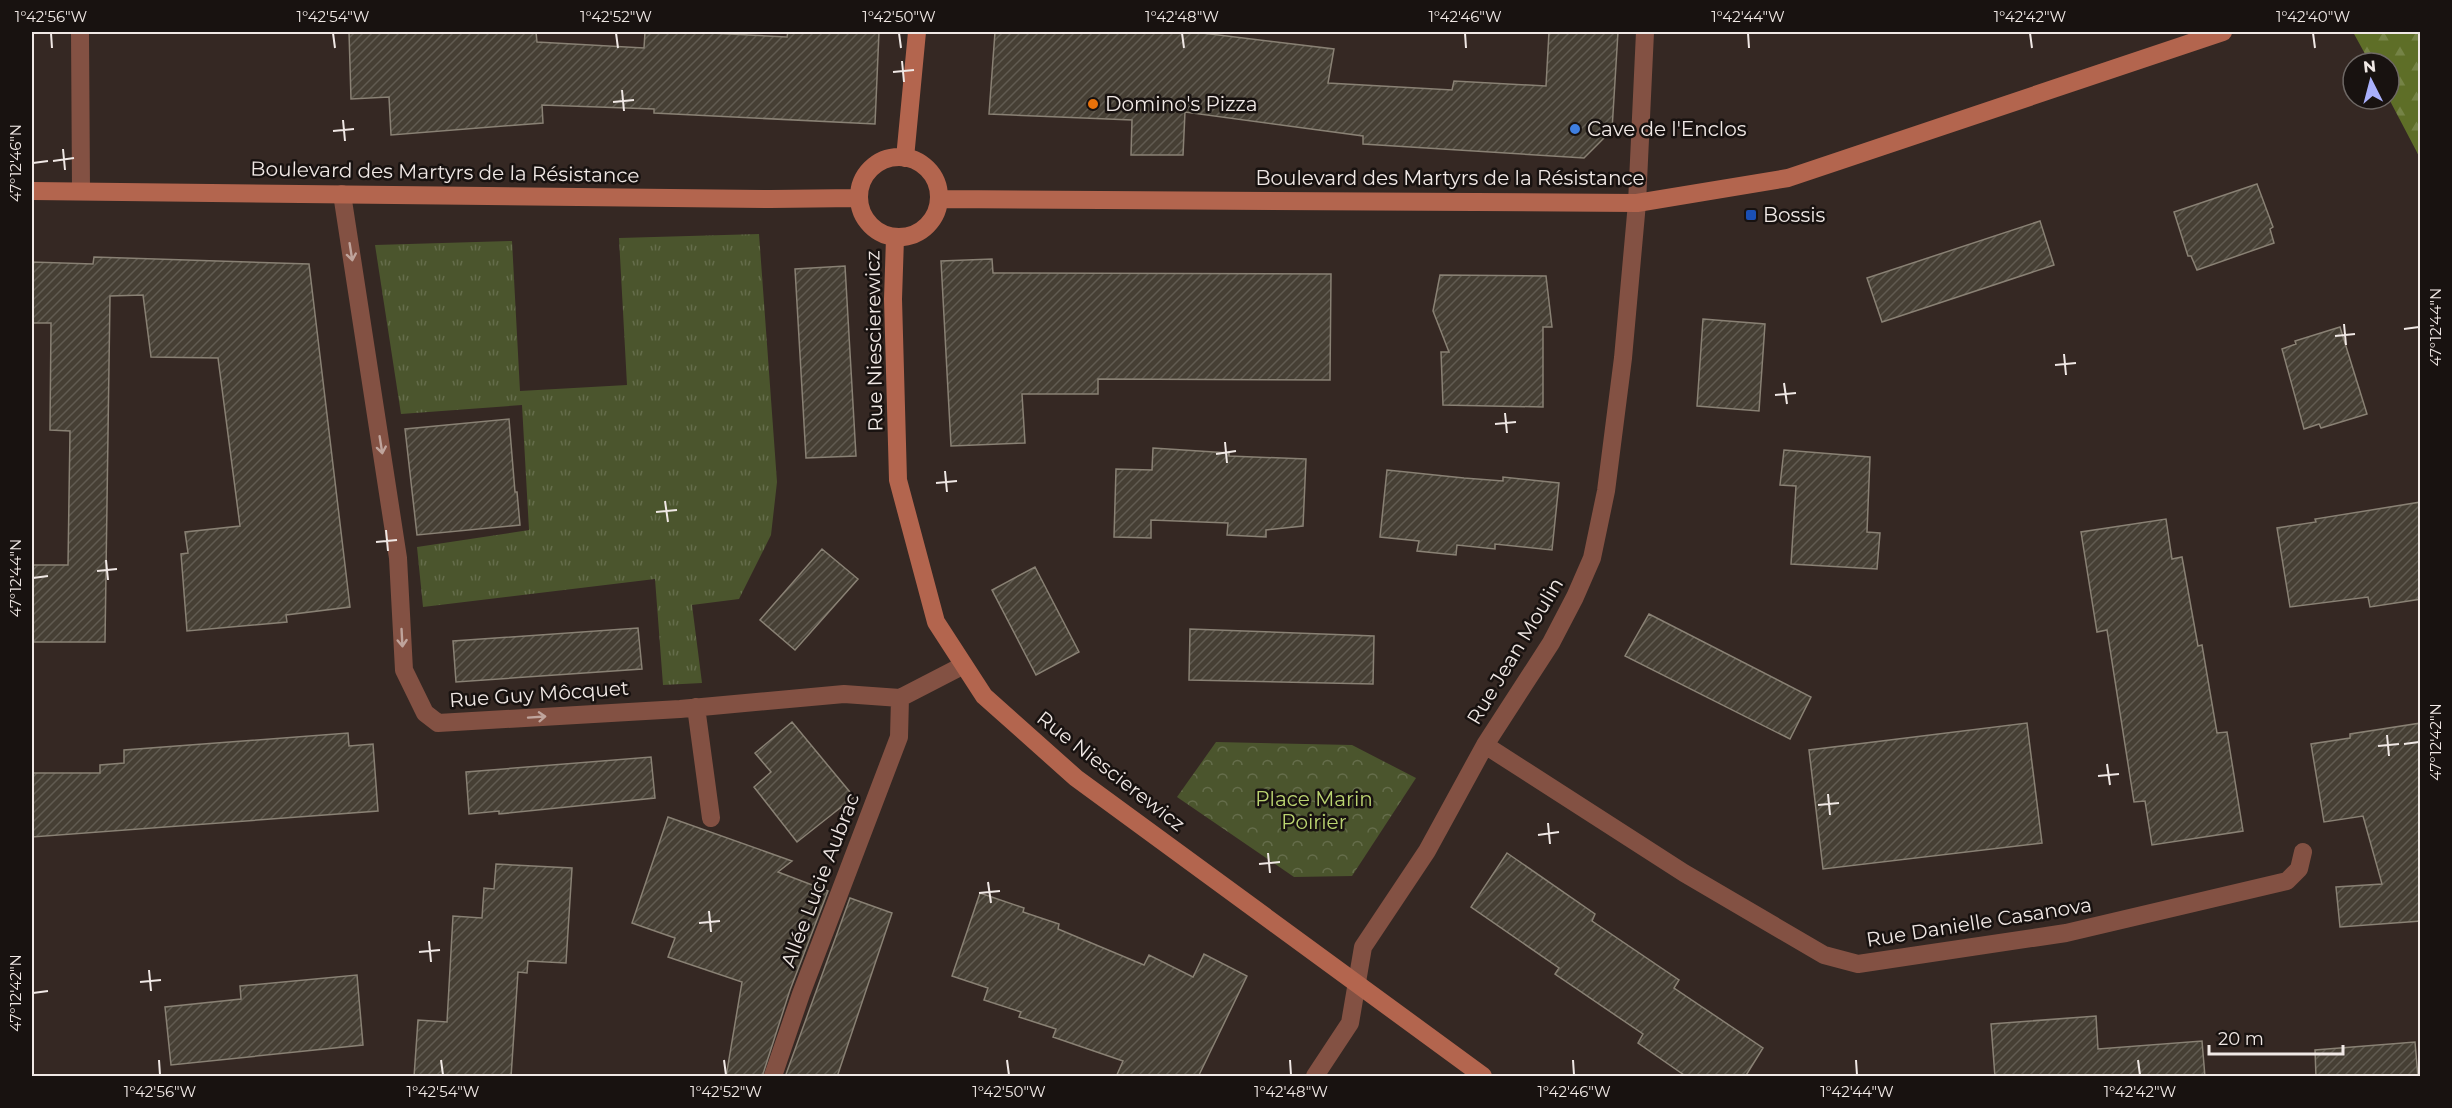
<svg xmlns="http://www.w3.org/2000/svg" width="2452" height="1108" font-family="Montserrat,sans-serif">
	<defs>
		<pattern id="grass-tufts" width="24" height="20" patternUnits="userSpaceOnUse" patternTransform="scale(1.5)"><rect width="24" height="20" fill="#4b552d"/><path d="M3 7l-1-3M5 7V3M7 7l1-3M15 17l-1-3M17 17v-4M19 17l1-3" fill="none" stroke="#656d4b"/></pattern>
		<pattern id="forest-firs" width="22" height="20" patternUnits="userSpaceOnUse" patternTransform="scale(1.5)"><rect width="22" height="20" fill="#5e6e27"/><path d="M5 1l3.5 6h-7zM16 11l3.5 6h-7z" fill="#758346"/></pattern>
		<pattern id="park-crowns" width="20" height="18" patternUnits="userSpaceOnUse" patternTransform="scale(1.5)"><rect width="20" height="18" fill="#4b552d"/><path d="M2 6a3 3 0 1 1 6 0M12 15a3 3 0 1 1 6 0" fill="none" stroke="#656d4b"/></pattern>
		<pattern id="building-hatch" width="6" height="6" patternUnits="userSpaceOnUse" patternTransform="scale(1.5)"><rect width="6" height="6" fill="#463f34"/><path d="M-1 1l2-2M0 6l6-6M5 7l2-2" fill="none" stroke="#615b51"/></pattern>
	</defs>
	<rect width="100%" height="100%" fill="#352823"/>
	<!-- grass -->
	<path fill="url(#grass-tufts)" d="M759,234l18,248 -6,53 -32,64 -47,6 10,78 -39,2 -8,-106 -232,28 -6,-60 112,-17 -7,-125 -121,9 -26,-169 137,-4 8,150 107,-6 -8,-147z"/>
	<!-- forest -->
	<path fill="url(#forest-firs)" d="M2353,32h67v126l-31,-59v-36h-19z"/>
	<!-- park -->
	<path fill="url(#park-crowns)" d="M1216,742l136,3 64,33 -64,98 -58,1 -117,-80z"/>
	<!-- building -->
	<path fill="url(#building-hatch)" stroke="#898174" stroke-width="1.5" d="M349,32h187l1,10 107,6 1,-16h46l96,5 1,-5h91l-4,92 -221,-11v-4l-112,-4 1,18 -152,12 -2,-38 -38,2z
		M995,32h199l140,17 -6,34 124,7 2,-9 92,5 3,-54h69l-6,98 -28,28 -221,-14v-8l-178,-24 -2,43h-52l1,-35 -143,-6z
		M2257,184l16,43 -3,2 4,14 -77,27 -6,-14h-3l-14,-44z
		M2040,221l14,44 -172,57 -15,-44z
		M94,257l215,7 41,343 -64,8 1,7 -100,9 -6,-77 7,-1 -3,-21 55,-6 -22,-168 -67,-1 -8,-62 -33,1 -5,346h-73v-77h36l2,-134 -20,-1 1,-107h-19v-61l61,2z
		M992,259l1,14 338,1 -1,106 -232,-1v15h-76l3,49 -74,3 -10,-185z
		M845,266l11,190 -50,2 -11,-189z
		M1440,275l106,1 6,51h-9v80l-100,-2 -2,-53h8l-16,-41z
		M1703,319l62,5 -6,87 -62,-5z
		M2340,327l27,87 -46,14 -2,-4 -15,5 -22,-80 14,-5 -1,-3z
		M509,419l6,73h2l3,33 -103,10 -12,-106z
		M1153,448l76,5v3l77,3 -3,67 -37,4v7l-39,-2 1,-12 -77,-3v18l-37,-1 2,-68 36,1z
		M1784,450l86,7 -3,75 13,1 -3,36 -86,-5 5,-78 -16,-1z
		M1387,470l77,8 39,3v-4l56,6 -7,67 -57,-6v5l-38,-4 -1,10 -39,-4 2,-10 -39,-4z
		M2421,502v97l-51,8 -2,-10 -78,10 -13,-79 39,-6 -1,-3z
		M2166,519l6,40 10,-2 16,89 4,-1 15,88 10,-1 16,99 -91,14 -7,-44 -11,1 -27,-172 -10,2 -16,-100z
		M822,549l36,30 -63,71 -35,-30z
		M1035,567l44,85 -43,23 -44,-85z
		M1649,614l162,83 -21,42 -165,-83z
		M638,628l4,41 -186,13 -3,-41z
		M1190,629l184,7 -1,48 -184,-4z
		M792,722l62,75 -57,45 -43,-55 17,-15 -16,-19z
		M2027,723l15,120 -219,26 -14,-119z
		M2421,723v198l-81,6 -4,-40 46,-3 -19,-68 -39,6 -13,-78 39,-6v-4z
		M348,733l1,13 24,-2 5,67 -346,26v-64h68v-8l24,-2v-13z
		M651,757l4,41 -156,16v-3l-30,3 -3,-42z
		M668,817l124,44 -14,11 50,19 -38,99 -28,87h-36l16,-95 -74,-25 7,-19 -43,-15z
		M1507,853l88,61 -3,7 87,59 -5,8 89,60 -18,29h-58l-49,-34 5,-9 -88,-60 4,-6 -88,-61z
		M496,864l76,4 -6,95 -38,-2 -1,12 -9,-1 -7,105h-97l4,-57 29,2 6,-106 29,2 2,-30 10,1z
		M980,893l44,15 -1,4 36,12 -1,5 86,36 5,-10 44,22 11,-23 43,22 -49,101h-82l7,-16 -70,-24 3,-8 -37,-12 2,-5 -37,-12 4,-12 -36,-12z
		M850,898l42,15 -55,164h-52z
		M357,975l6,70 -192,20 -6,-58 76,-8 -1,-13z
		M2096,1016l2,33 104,-8 3,36h-210l-4,-53z
		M2415,1042l3,35h-102l-1,-27z"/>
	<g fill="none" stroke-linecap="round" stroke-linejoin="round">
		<!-- street -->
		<path stroke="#835143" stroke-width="18" d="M80,32l1,158
			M342,194l56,364 6,112 21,43 13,10 242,-14 164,-15 56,4 62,-32
			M696,707l15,111
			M1485,745l199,128 140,82 34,9 208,-31 221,-52 12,-12 4,-17
			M773,1076l28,-82 98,-257 1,-39
			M1315,1076l35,-53 13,-76 64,-96 58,-106 66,-102 24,-46 17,-39 14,-67 17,-133 14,-155 8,-171"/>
		<!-- secondary -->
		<path stroke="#b3654e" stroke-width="18" d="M859 197a40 40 0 1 1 80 0a40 40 0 1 1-80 0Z
			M905,158l12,-126
			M32,191l738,8 88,-1
			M939,199l698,4 151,-25 435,-146
			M895,238l-2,61 5,181 38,142 48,74 92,82 407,298"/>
	</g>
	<!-- one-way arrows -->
	<defs><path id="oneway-shaft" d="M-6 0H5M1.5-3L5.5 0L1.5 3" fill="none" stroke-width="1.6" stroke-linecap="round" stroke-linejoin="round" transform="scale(1.5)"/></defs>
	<g stroke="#bfa49c">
		<use href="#oneway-shaft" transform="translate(351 252) rotate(81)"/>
		<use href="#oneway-shaft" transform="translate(381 445) rotate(81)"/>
		<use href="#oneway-shaft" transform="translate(402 638) rotate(87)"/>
		<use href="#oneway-shaft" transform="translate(537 717) rotate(-4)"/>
	</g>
	<!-- ticks -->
	<path fill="none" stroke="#f0e8e5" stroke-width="2" d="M51,33l1,15M333,33l2,15M616,33l2,15M899,33l2,15M1182,33l2,15M1465,33l1,15M1748,33l1,15M2030,33l2,15M2313,33l2,15M902,61l2,21M893,72l21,-2M622,90l2,21M613,102l21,-2M343,120l2,21M333,131l21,-2M63,149l2,21M53,161l21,-3M33,163l15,-2M2344,324l2,21M2404,329l15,-2M2335,336l20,-2M2064,354l2,21M2055,365l21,-2M1784,383l3,21M1775,395l21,-2M1505,413l2,20M1495,424l21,-2M1225,442l2,21M1216,454l20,-3M945,471l2,21M936,483l21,-2M665,501l3,21M656,512l21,-2M386,530l2,21M376,542l21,-2M106,560l2,20M97,571l20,-2M33,578l15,-2M2387,735l2,21M2404,744l15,-2M2378,746l21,-2M2107,764l3,21M2098,776l21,-2M1828,794l2,21M1818,805l21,-2M1548,823l2,21M1538,835l21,-3M1268,853l2,20M1259,864l21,-2M988,882l3,21M979,893l21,-2M709,911l2,21M699,923l21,-2M429,941l2,21M419,952l21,-2M149,970l2,21M140,982l21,-2M33,993l15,-2M159,1060l1,15M441,1060l2,15M724,1060l2,15M1007,1060l2,15M1290,1060l1,15M1573,1060l1,15M1856,1060l1,15M2138,1060l2,15"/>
	<!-- markers -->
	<circle fill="#e8710a" stroke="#181210" stroke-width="2" cx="1093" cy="104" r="6"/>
	<circle fill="#3f7fe0" stroke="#181210" stroke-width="2" cx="1575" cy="129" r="6"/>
	<rect fill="#1a4fb4" stroke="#181210" stroke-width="2" x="1745" y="209" width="12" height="12" rx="3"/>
	<g text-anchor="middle" stroke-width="5" stroke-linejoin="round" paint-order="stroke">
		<!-- poi labels -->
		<g font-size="20" fill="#f0e8e5" stroke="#181210" text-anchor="start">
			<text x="1105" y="111">Domino's Pizza</text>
			<text x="1587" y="136">Cave de l'Enclos</text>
			<text x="1763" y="222">Bossis</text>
		</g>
		<!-- street labels -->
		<g font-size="20" fill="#f0e8e5" stroke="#181210">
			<text transform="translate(445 172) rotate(1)" y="7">Boulevard des Martyrs de la Résistance</text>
			<text x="1450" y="185">Boulevard des Martyrs de la Résistance</text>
			<text transform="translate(874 341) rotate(-91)" y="7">Rue Niescierewicz</text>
			<text transform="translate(1515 651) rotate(-59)" y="7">Rue Jean Moulin</text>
			<text transform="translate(539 694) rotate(-4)" y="7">Rue Guy Môcquet</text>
			<text transform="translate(1111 771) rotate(38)" y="7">Rue Niescierewicz</text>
			<text transform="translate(820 880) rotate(-69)" y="7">Allée Lucie Aubrac</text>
			<text transform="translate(1979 922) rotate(-9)" y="7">Rue Danielle Casanova</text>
		</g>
		<!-- park labels -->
		<g font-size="20" fill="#bbd471" stroke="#181210">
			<text x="1314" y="806">Place Marin<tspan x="1314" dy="23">Poirier</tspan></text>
		</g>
	</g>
	<!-- border -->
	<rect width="2452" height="1108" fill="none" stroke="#181210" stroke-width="66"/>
	<!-- north arrow -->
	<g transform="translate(2371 81) rotate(354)"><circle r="28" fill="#181210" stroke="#6e6865" stroke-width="1.5"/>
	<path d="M0-4.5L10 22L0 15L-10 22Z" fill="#a9b0fc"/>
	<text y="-9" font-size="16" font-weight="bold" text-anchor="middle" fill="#f0e8e5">N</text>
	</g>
	<!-- scale -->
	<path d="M2209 1045v9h134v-9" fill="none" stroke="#f0e8e5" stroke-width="3"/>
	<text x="2218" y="1045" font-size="18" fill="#f0e8e5" stroke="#181210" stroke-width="4.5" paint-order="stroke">20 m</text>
	<rect x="33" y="33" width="2386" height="1042" fill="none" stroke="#f0e8e5" stroke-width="2"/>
	<g font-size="15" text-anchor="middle" fill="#f0e8e5">
		<text x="51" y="22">1°42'56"W</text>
		<text x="333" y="22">1°42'54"W</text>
		<text x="616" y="22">1°42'52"W</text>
		<text x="899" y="22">1°42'50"W</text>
		<text x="1182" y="22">1°42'48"W</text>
		<text x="1465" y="22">1°42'46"W</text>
		<text x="1748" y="22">1°42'44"W</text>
		<text x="2030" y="22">1°42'42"W</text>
		<text x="2313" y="22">1°42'40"W</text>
		<text transform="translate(16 163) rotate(-90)" y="5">47°12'46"N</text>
		<text transform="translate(2436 327) rotate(-90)" y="5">47°12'44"N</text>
		<text transform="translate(16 578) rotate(-90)" y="5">47°12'44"N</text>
		<text transform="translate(2436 742) rotate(-90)" y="5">47°12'42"N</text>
		<text transform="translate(16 993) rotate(-90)" y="5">47°12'42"N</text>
		<text x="160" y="1097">1°42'56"W</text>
		<text x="443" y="1097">1°42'54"W</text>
		<text x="726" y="1097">1°42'52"W</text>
		<text x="1009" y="1097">1°42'50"W</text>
		<text x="1291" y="1097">1°42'48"W</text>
		<text x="1574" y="1097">1°42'46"W</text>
		<text x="1857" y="1097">1°42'44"W</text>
		<text x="2140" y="1097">1°42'42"W</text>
	</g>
</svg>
